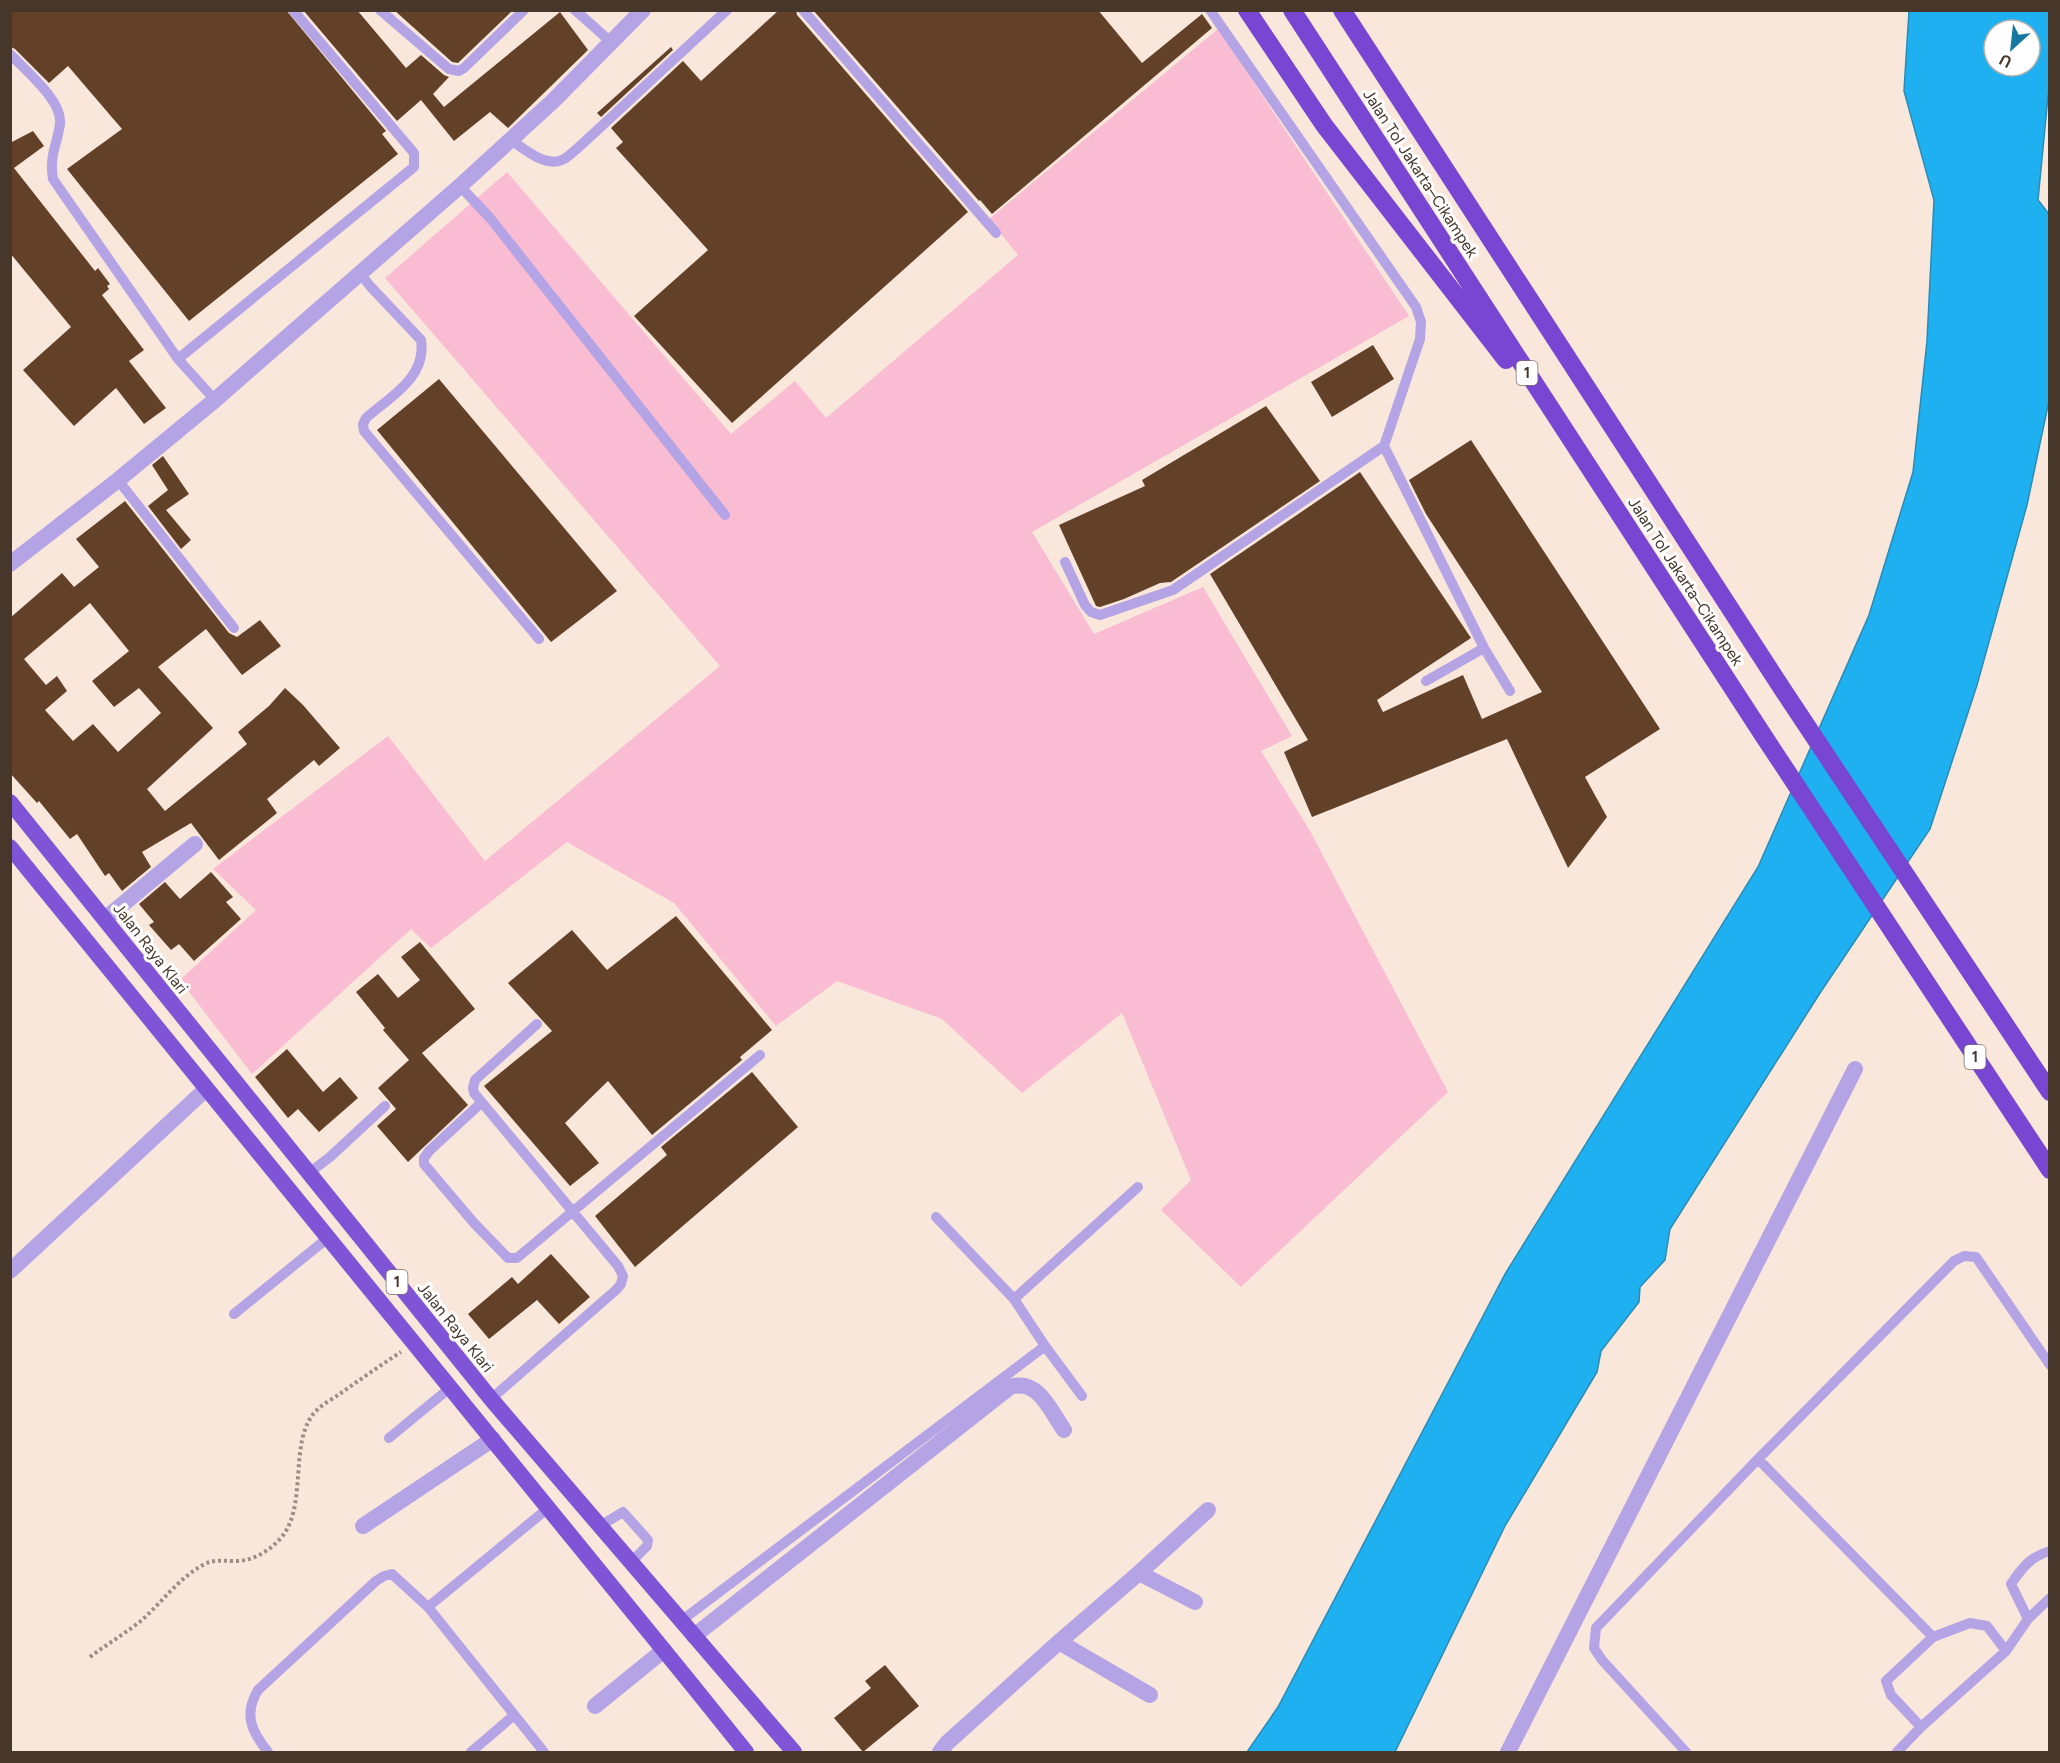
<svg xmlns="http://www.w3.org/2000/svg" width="2060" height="1763" font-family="Figtree,sans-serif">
	<rect width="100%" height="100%" fill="#f9e7db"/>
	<!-- green -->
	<path fill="#f9bcd3" d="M1218,29l191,287 -377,216 62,102 109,-47 89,149 -31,15 49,80 138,261 -207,195 -80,-77 30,-30 -69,-167 -100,80 -80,-74 -105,-38 -61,45 -102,-123 -107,-61 -136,106 -20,-19 -159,145 -72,-94 76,-70 -43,-41 175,-133 97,125 235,-195 -335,-388 122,-106 224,262 64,-53 31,37 192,-163 -29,-36z"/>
	<!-- water -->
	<path fill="#1eb0f1" stroke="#2a8bb5" stroke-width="1.5" fill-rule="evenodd" d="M1909,11h140v75l-11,114 11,14v187l-22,104 -50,180 -47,144 -110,164 -150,236 -5,31 -25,27 -1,15 -38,49 -4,21 -92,154 -110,226h-148l31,-45 227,-433 253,-407 111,-252 44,-143 14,-131 7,-141 -30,-109zM1994,30h36v36h-36z"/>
	<!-- building -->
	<path fill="#634028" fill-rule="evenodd" d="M10,10h276l100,121 -4,3 16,20 -209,167 -122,-152 55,-40 -54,-63 -19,17 -34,-34 -4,-2z
		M303,10h54l49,58 15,-13 23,20 5,2 -16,17 11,13 116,-95 28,38 -80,78 -18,-16 -36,29 -33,-41 -24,21z
		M394,10h119l-55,53 -6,-1z
		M779,10h17l1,5 171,197 -236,211 -98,-107 74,-66 -92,-102 7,-6 -12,-14 72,-67 18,20z
		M813,10h285l44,53 60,-49 10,14 -220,186 -12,-14 -1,1z
		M671,47l2,3 -72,67 -4,-4z
		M33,131l11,15 -30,22 81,103 3,-3 12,16 -3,2 2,3 -7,6 42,55 -15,11 37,47 -22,16 -28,-36 -42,38 -51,-56 48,-43 -61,-74v-110z
		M1373,345l21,34 -62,38 -21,-35z
		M439,379l178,212 -66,51 -174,-212z
		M1266,406l54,75 -149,101 -11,1 -36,16 -24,8 -4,-1 -37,-81 86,-39 -3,-6z
		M1471,440l189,289 -75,48 22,40 -39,51 -61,-129 -195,78 -28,-65 24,-12 -98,-166 150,-102 111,166 -94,62 6,12 80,-37 19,44 60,-27 -116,-178 -17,-34z
		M163,456l26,38 -23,16 25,30 -10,9 -33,-43 20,-16 -16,-25z
		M125,501l104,132 8,4 23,-17 21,26 -39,29 -36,-46 -48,38 55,61 -66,61 18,22 82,-67 -9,-12 31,-26 16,-18 18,17 37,43 -21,18 -5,-6 -47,39 10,14 -58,47 -28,-37 -49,29 9,15 -29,24 -13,-18 -4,3 -28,-42 -7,5 -31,-38 -2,2 -27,-30v-155l52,-45 12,14 25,-20 -23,-28zM90,603l39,48 -37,30 22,26 25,-19 22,25 -43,39 -25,-28 -20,17 -28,-31 22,-19 -10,-15 -11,9 -22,-26z
		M211,872l22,25 -7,5 15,17 -47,42 -15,-17 -8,6 -22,-25 5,-3 -15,-18 26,-22 15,17z
		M676,916l96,114 -32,27 2,3 -90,75 -44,-54 -43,42 34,40 -29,23 -86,-100 68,-55 -44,-48 64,-53 35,40z
		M420,942l55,67 -53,44 46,52 -60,57 -31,-36 19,-17 -18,-21 31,-28 -26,-30 2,-2 -29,-36 22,-18 20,24 22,-18 -19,-23z
		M287,1049l36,43 17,-15 18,21 -39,34 -21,-23 -10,9 -33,-41z
		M752,1072l46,55 -163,140 -40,-51 72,-61 -6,-8z
		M551,1254l39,43 -31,27 -22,-24 -48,39 -21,-25 44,-37 6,7z
		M885,1665l34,41 -56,46 -29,-34 37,-30 -6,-7z"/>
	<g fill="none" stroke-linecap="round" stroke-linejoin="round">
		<!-- path -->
		<path stroke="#9f8d81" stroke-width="4" stroke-dasharray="3 3" stroke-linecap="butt" d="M90,1657c17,-13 36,-24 52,-37 20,-18 37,-42 61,-55 10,-6 19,-4 31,-4 19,1 39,-12 50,-27 23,-33 5,-93 31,-122 7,-8 18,-13 26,-19 20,-14 40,-28 60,-41"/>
		<!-- service -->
		<path stroke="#b4a4e5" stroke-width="10" d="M380,10l69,59 10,2 5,-3 60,-58
			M575,10l36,32
			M803,10l193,223
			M1210,10l206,297 5,15 -1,17 -36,107 100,202 26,43
			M10,54c15,16 53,47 50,70 -3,21 -11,32 -7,55l125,180 37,41
			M511,140c14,9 35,29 53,19 5,-3 10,-8 15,-12l148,-137
			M460,186l30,32 235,297
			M359,272l11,14 51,54c6,37 -30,56 -55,78l-3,6 1,7 175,208
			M178,359l236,-192v-14l-121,-143
			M118,480l116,148
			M1065,562l20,43 6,7 9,3 73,-25 211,-144
			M1426,681l58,-33
			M481,1103l-52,48 -5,7v6l50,59 34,35h9l243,-203
			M309,1173l21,-16 55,-51
			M1014,1299l124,-112
			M234,1314l95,-77
			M1045,1346l37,50
			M491,1399l125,-109 5,-6 2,-8 -5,-10 -144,-173 -1,-5 2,-8 62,-56
			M389,1438l62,-51
			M1758,1459l175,178
			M600,1526l23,-14 25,28 -1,6 -17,17
			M428,1607l116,145
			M2028,1619l-17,-35c10,-15 20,-28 39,-33
			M681,1621l364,-275 -31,-47 -78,-82
			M1921,1727l-30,-32 -5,-14 47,-44 37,-14 17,3 19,25
			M268,1752c-16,-20 -25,-37 -10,-62l118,-109 8,-5 8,-2 36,33 119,-98
			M471,1752l42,-36
			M1686,1752l-84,-92 -8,-12 2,-20 162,-169 196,-198 10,-5 12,1 74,108
			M1897,1752l24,-25 85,-76 22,-32 22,-21"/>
		<!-- minor -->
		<path stroke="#b4a4e5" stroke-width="16" d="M105,919l90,-75
			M10,1271l195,-181
			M363,1526l130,-87
			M1139,1573l69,-63
			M694,1636l316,-249c28,-9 40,23 54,43
			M1059,1642l91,53
			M595,1706l69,-56
			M940,1752l7,-9 112,-101 80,-69 56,29
			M1508,1752l347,-683"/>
		<!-- tertiary -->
		<path stroke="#b4a4e5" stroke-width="16" d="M10,564l108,-84 97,-80 245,-214 92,-84 91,-92"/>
		<!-- trunk -->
		<path stroke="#8054d6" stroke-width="16" d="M10,802l481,597 303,353
			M10,847c244,304 493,602 736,905"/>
		<!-- motorway -->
		<path stroke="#7946d4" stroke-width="18" d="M1247,10l77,115 182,235
			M1292,10l471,725 287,435
			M1342,10l441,680 267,402"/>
	</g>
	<g text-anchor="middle" stroke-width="6" stroke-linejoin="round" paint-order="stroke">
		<!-- shield labels -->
		<g fill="#fff" stroke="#7e726a" stroke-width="1.5">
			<rect x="1516.5" y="361" width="21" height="24" rx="4.5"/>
			<rect x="1964.5" y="1045" width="21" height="24" rx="4.5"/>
			<rect x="386.5" y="1270" width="21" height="24" rx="4.5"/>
		</g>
		<g font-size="15" font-weight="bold" fill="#47362a">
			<text x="1527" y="378">1</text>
			<text x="1975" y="1062">1</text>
			<text x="397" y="1287">1</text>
		</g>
		<!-- street labels -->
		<g font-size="16" fill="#47362a" stroke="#fff">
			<text transform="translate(1421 173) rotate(57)" y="6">Jalan Tol Jakarta–Cikampek</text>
			<text transform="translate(1686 581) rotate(57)" y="6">Jalan Tol Jakarta–Cikampek</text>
			<text transform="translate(151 948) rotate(52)" y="6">Jalan Raya Klari</text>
			<text transform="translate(456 1327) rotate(51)" y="6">Jalan Raya Klari</text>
		</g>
	</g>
	<!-- border -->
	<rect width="2060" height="1763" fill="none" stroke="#47362a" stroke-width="24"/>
	<!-- north arrow -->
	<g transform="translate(2012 48) rotate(207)"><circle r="28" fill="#ffffff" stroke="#b5afaa" stroke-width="1.5"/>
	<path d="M0-4.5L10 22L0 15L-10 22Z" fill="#1778a4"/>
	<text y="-9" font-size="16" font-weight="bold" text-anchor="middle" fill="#47362a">U</text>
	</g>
</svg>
